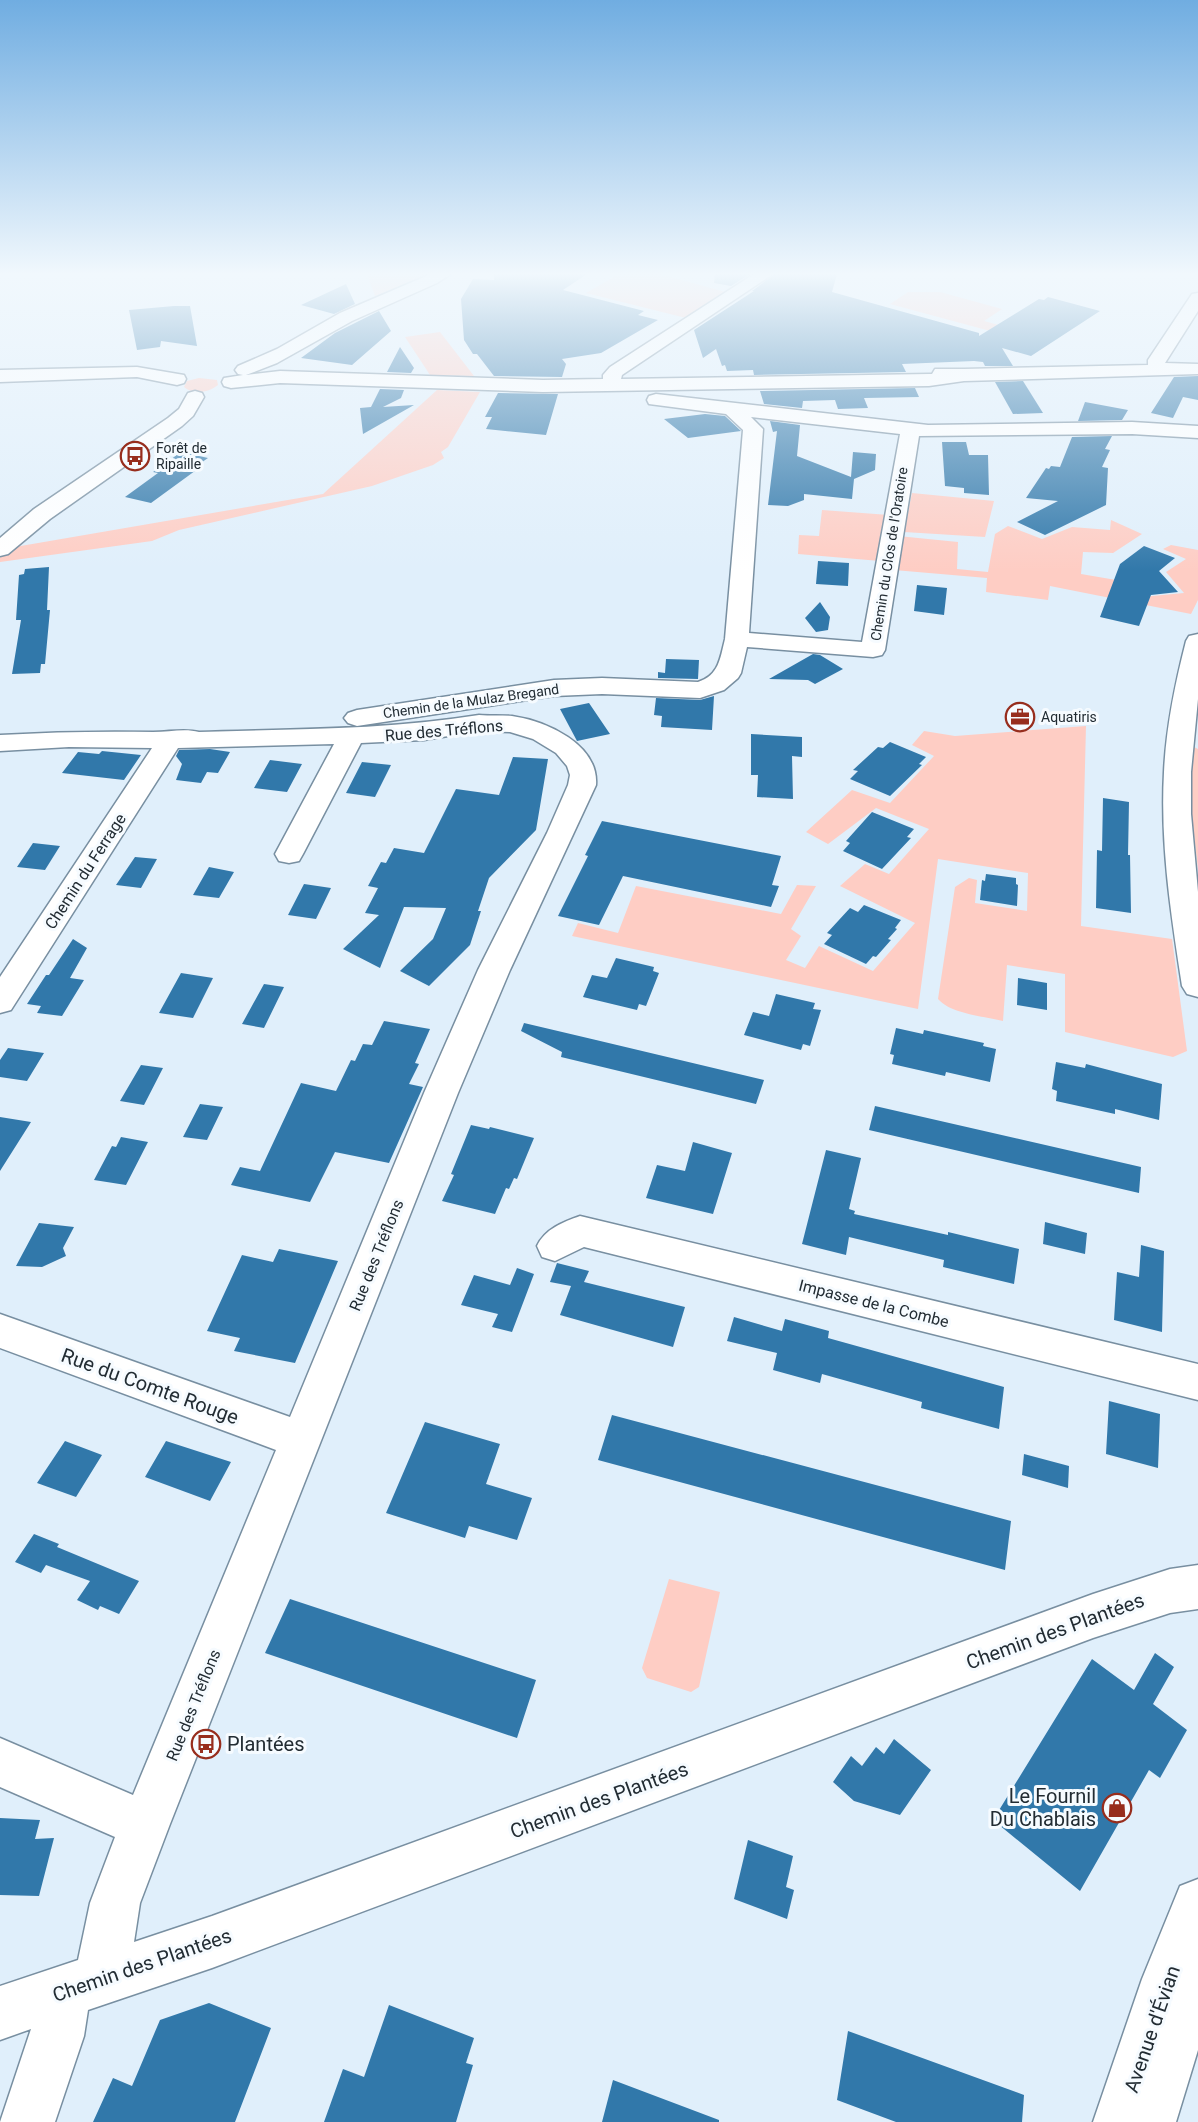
<svg xmlns="http://www.w3.org/2000/svg" width="1198" height="2122" font-family="Roboto,sans-serif">
	<rect width="100%" height="100%" fill="#e0effb"/>
	<!-- green -->
	<path fill="#fecdc4" d="M367,274h63l-55,22z
		M619,274h41l69,19 -39,26 -104,-26z
		M908,292h32l62,17 -18,12 52,14 -9,6 -137,-37z
		M440,332l34,44 -44,-1 -25,-38z
		M199,378l18,2 1,5c-10,8 -25,10 -34,2l3,-6z
		M437,390l43,2 -32,55 -7,5 3,6 -11,7 -61,21 -193,44 -27,11 -152,21v-4l9,-10 314,-54z
		M912,493l82,8 -9,36 -81,-5z
		M822,510l67,5 -9,46 -82,-7 1,-19 20,1z
		M1111,520l31,14 -29,19 -30,-1 -2,22 41,7 20,16 42,-4 -18,-21 20,-13 -23,-10 8,-4 27,5v50l-7,14 -141,-28 -2,14 -62,-8 1,-14 -93,-8 4,-34 60,6 -1,27 31,3 7,-38 13,-8 34,13 30,-12 38,3z
		M1086,726l-5,200 91,13 15,112 -14,6 -108,-25v-58l-58,-9 -4,56c-20,-5 -52,-7 -65,-22l17,-112 14,-9 8,2 -2,23 52,8 1,-38 -90,-14 -20,150 -346,-73 6,-13 40,10 18,-47 145,28 16,-29 19,1 -25,43 10,7 -15,24 19,8 14,-22 54,25 42,-48 -75,-37 25,-22 24,10 40,-45 -53,-21 -48,36 -22,-12 46,-42 38,13 44,-47 -22,-11 12,-14 31,5z
		M1192,746l6,3v121l-8,-72z
		M669,1579l51,13 -21,95 -8,5 -44,-14 -5,-10z"/>
	<!-- building -->
	<path fill="#3178aa" d="M494,274h93l-24,16 81,21 -6,4 20,5 -57,33 -39,6 4,5 -4,13 -68,-1 -17,-22h-4l-9,-14 -3,-41 12,-20 21,1z
		M715,274h35l-19,12 -17,-3z
		M775,274h62l-5,18 147,41v3l60,-37 5,1 4,-3 52,14 -69,45 -29,-8 11,18h-28l-2,-4 -9,-1 -72,3 4,8 -152,3 -1,-5 -26,1 -2,-6 -3,1 -6,-17 -13,9 -9,-28 60,-39h-2z
		M346,284l9,20 -21,10 -33,-9z
		M174,306h16l7,40 -36,-5 -1,6 -23,3 -8,-40z
		M379,311l12,20 -39,34 -51,-7 34,-25z
		M400,347l14,21 -3,5 -24,-1z
		M1198,376v24l-15,-3 -10,21 -22,-5 23,-36z
		M1023,381l20,32 -30,1 -18,-32z
		M915,388l4,9 -55,1 4,10 -30,1 -3,-9 -32,1 -1,7 -38,-4 -4,-13z
		M380,389l24,1 -3,8 -18,9 31,-2 -51,29 -3,-26 11,-1z
		M498,393l60,1 -12,41 -60,-6 6,-12h-7z
		M1085,402l43,8 -6,10 -44,1z
		M705,414l20,2 16,15 -53,7 -24,-19z
		M770,421l30,4 -3,31 54,21 2,-25 23,2 -1,16 -21,9 -2,20 -48,-5v6l-16,6 -20,-1 9,-74 -4,1z
		M1112,436l-7,13 5,1 -8,17 6,1 -2,37 -61,30 -28,-13 41,-21 -32,-3 20,-30 3,1 2,-3 9,1 12,-30z
		M942,442h24l3,13h19l1,40 -25,-2v-5l-19,-2z
		M181,452l27,6 -13,9 4,1 -48,35 -26,-6 33,-24 -5,-1z
		M1144,546l31,12 -16,13 19,21 -27,3 -12,31 -39,-9 20,-53z
		M818,561l31,2 -1,23 -32,-2z
		M49,567l-2,43h3l-5,54h-4l-1,9 -28,1 9,-54h-5l3,-45 5,-1 1,-5z
		M917,585l30,3 -3,27 -30,-4z
		M820,602l10,15 -2,13 -12,2 -11,-14z
		M813,654l7,1 23,14 -28,15 -7,-4 -39,-1z
		M666,659l33,1 -1,19 -40,-1v-6l7,1z
		M714,696l-2,34 -51,-3 1,-11 -8,-1 2,-17 44,2z
		M589,703l21,31 -33,7 -17,-32z
		M751,734l51,3v20l-10,-1 1,43 -36,-2 1,-22h-7z
		M890,742l36,15 -7,7 3,1 -32,31 -40,-17 8,-8 -5,-1 25,-23 5,1z
		M210,749l20,3 -12,21 -11,-1 -6,11 -25,-3 6,-16 -6,-8 3,-6z
		M102,751l39,4 -17,25 -62,-7 16,-21 21,2z
		M513,757l35,2 -12,71 -47,48 -11,33h3l-11,34 -41,41 -29,-15 33,-32 13,-31 -42,-1 -24,61 -37,-19 36,-34 -14,-2 13,-25 -10,-2 13,-24 5,1 8,-15 30,5 32,-64 43,6z
		M270,760l32,4 -15,28 -33,-4z
		M362,762l29,3 -16,32 -29,-4z
		M1103,798l26,4 -1,53h2l1,58 -35,-5 1,-58 5,1z
		M872,812l42,17 -7,8 4,1 -29,31 -39,-18 7,-8 -4,-2z
		M602,821l179,35 -9,29 7,1 -8,21 -148,-31 -24,49 -41,-9 30,-60 -3,-1z
		M33,843l27,3 -15,24 -28,-3z
		M135,857l22,2 -16,29 -25,-3z
		M209,867l25,5 -15,26 -26,-3z
		M986,874l30,4v6l2,1 -1,21 -37,-6 2,-20 3,1z
		M304,884l27,4 -15,31 -28,-4z
		M864,905l37,15 -6,8 2,1 -9,10 3,1 -15,17 -3,-1 -7,8 -42,-20 8,-9 -5,-2 23,-25 8,4z
		M73,939l14,9 -17,30 14,2 -22,36 -25,-3 4,-7 -14,-2 19,-29h3z
		M616,958l38,9 -1,4 6,2 -13,33 -7,-2 -2,6 -54,-13 9,-22 15,3z
		M181,973l32,5 -20,40 -34,-5z
		M1018,978l29,5v27l-30,-5z
		M264,984l20,3 -20,41 -22,-4z
		M776,994l39,9 -2,6 8,1 -11,36 -7,-2 -2,6 -57,-15 9,-23 16,4z
		M384,1021l46,8 -15,34 4,1 -10,20 14,3 -34,76 -54,-11 -25,50 -79,-17 9,-18 20,4 41,-88 35,8 15,-31 4,1 8,-17 9,1z
		M524,1023l72,17 168,40 -8,24 -195,-47 1,-5 -41,-21z
		M896,1028l27,6 1,-4 60,13 -1,3 13,3 -6,33 -44,-10 -1,4 -53,-12 2,-9 -4,-1z
		M8,1048l36,5 -17,28 -27,-4v-17z
		M1056,1062l29,6 1,-4 76,20 -3,36 -44,-11v5l-59,-13 1,-10 -5,-2z
		M141,1065l22,3 -19,37 -24,-4z
		M200,1104l23,3 -16,33 -24,-3z
		M875,1106l266,61 -2,26 -270,-63z
		M0,1117l31,5 -31,49z
		M471,1125l18,4 1,-2 44,11 -17,41 -3,-1 -5,11 -3,-1 -11,26 -53,-13 12,-26 -3,-1z
		M121,1137l27,5 -22,43 -32,-5 18,-34 4,1z
		M693,1142l39,11 -19,61 -67,-16 11,-33 28,6z
		M826,1150l35,8 -12,51 6,2 -1,3 94,21v-3l71,17 -5,35 -71,-17 1,-7 -95,-23 -3,18 -44,-11z
		M1045,1222l42,11 -2,21 -42,-10z
		M39,1223l35,4 -11,21 3,8 -24,11 -26,-1z
		M1141,1245l23,6 -2,81 -48,-12 3,-48 22,5z
		M279,1249l59,12 -43,102 -61,-12 6,-13 -33,-7 35,-76 31,7z
		M557,1263l32,8 -5,11 101,25 -12,40 -113,-32 11,-29 -21,-4z
		M517,1268l17,6 -22,58 -20,-5 6,-13 -37,-9 13,-30 36,10z
		M734,1317l48,14 3,-12 44,12 -1,7 176,49 -5,42 -78,-21 1,-6 -100,-28 -2,9 -47,-13 4,-17 -50,-12z
		M1109,1401l51,13 -2,54 -52,-14z
		M612,1415l399,106 -6,49 -407,-110z
		M425,1422l75,22 -14,40 46,14 -15,42 -48,-14 -4,12 -79,-25z
		M65,1441l37,14 -26,42 -39,-14z
		M166,1441l65,21 -21,39 -65,-24z
		M1024,1454l45,12 -1,22 -46,-13z
		M34,1534l25,10 -2,3 82,34 -20,33 -19,-8 -2,4 -21,-10 13,-19 -44,-16 -5,8 -26,-11z
		M290,1599l246,81 -19,58 -252,-85z
		M1155,1653l19,14 -21,37 34,26 -27,48 -11,-8 -69,121 -87,-71 99,-161 42,31z
		M894,1739l37,31 -31,45 -46,-14 -21,-19 18,-26 11,10 14,-19 8,7z
		M0,1818l40,2 -5,19 19,-1 -15,58 -39,-1z
		M748,1840l45,16 -7,31 8,3 -7,29 -53,-20z
		M209,2003l62,25 -36,94h-142l20,-44 19,8 28,-66z
		M389,2005l85,33 -8,25 7,2 -17,57h-132l19,-53 21,8z
		M848,2031l176,64 -2,27h-126l-59,-22z
		M613,2080l106,40v2h-117z"/>
	<g fill="none" stroke-linecap="round" stroke-linejoin="round">
		<!-- minor casing -->
		<g stroke="#788fa1" stroke-width="3">
			<path id="minor" d="M431,274h20l-14,9 -85,38 -75,42 -31,12 34,-4 263,9 60,-1v-4l7,-8 144,-93h19l-151,101 -1,4 308,-5h3l3,-5h29l184,-4v-5l44,-66 6,-1v18l-33,52 33,1v10l-234,7 -35,5 -386,6 -263,-9 -49,5 -7,-2 -2,-4 2,-4 19,-3 -5,-1 -3,-4 3,-4 39,-17 63,-36z
				M137,367l47,8 2,4 -2,4 -7,2 -40,-8 -137,5v-12z
				M195,391l7,2 2,4 -11,19 -11,10 -132,93 -42,35 -8,2v-18l34,-29 134,-91 11,-9 9,-16z
				M656,394l272,31 204,-3 66,4v12l-66,-4 -213,2 -34,214 -3,5 -9,2 -126,-10 -6,26 -3,5 -14,12 -24,8 -98,-4 -48,2 -197,30 -9,-3 -4,-5 4,-5 9,-3 197,-30 48,-2 96,4c21,-7 22,-23 27,-43l18,-209 -17,-16 -77,-10 -2,-4 2,-4zM751,417l149,17 -38,208 -113,-9 14,-204z
				M1198,634v65l-7,73v42l7,78v105l-11,-3 -5,-8c-11,-71 -22,-142 -18,-214 2,-45 11,-88 22,-131l3,-5z
				M479,715c11,1 22,0 33,1 34,5 87,28 84,69l-86,185 -52,123 -288,731 -30,79 -6,39 78,-26 881,-322 77,-25 28,-4v44l-28,4 -77,25 -881,330 -124,42 -4,26 -29,86h-55l31,-93 -31,11v-54l78,-26 12,-57 25,-66 -115,-50v-49l133,57 143,-345 -276,-102v-34l290,103 134,-324 54,-123 69,-137 21,-48 2,-10 -3,-9 -11,-13 -23,-14 -23,-7 -31,-1 -55,9 -63,3 -58,111 -4,7 -10,2 -10,-2 -4,-7 59,-110 -156,4 -167,262 -11,3v-36l152,-229 -83,-1 -69,4v-16c51,-3 102,-4 153,-3 16,0 32,-4 46,0 94,-3 187,-2 280,-17z
				M580,1216l618,148v36l-614,-153 -29,14 -13,-4 -5,-11c8,-17 26,-24 43,-30z
				M1198,1879v171l-22,72h-83l49,-143 38,-93z"/>
		</g>
		<!-- minor -->
		<use href="#minor" fill="#fff" fill-rule="evenodd"/>
	</g>
	<!-- sky -->
	<linearGradient id="sky" x2="0" y2="1"><stop stop-color="#70ade1"/><stop offset="0.48" stop-color="#f1f8fd"/><stop offset="1" stop-color="#f1f8fd" stop-opacity="0"/></linearGradient>
	<rect width="1198" height="571" fill="url(#sky)"/>
	<!-- icons -->
	<defs>
		<g id="bus-ring" transform="scale(1.5)"><circle r="9.5" fill="#f6fbff" stroke="#972d1d" stroke-width="1.5"/><path d="M-5-6H5V4H4V6H2V4H-2V6H-4V4H-5ZM-3.5-4V0h7V-4ZM-3.5 1.2v1.5H-2V1.2ZM2 1.2v1.5H3.5V1.2Z" fill="#972d1d"/></g>
		<g id="office-ring" transform="scale(1.5)"><circle r="9.5" fill="#f6fbff" stroke="#972d1d" stroke-width="1.5"/><path d="M-6-3h4V-5.5h4V-3h4V5H-6ZM-1-4.5V-3h2v-1.5ZM-6 0V1H6V0Z" fill="#972d1d"/></g>
		<g id="shop-ring" transform="scale(1.5)"><circle r="9.5" fill="#f6fbff" stroke="#972d1d" stroke-width="1.5"/><path d="M-5-2.5h2.3a2.7 3.5 0 0 1 5.4 0H5L5.5 6h-11ZM-1.5-2.5h3a1.5 2.3 0 0 0-3 0Z" fill="#972d1d"/></g>
	</defs>
	<g fill-rule="evenodd">
		<use href="#bus-ring" x="135" y="456"/>
		<use href="#office-ring" x="1020" y="717"/>
		<use href="#bus-ring" x="206" y="1744"/>
		<use href="#shop-ring" x="1117" y="1808"/>
	</g>
	<g text-anchor="middle" stroke-width="6" stroke-linejoin="round" paint-order="stroke">
		<!-- far-poi labels -->
		<g font-size="14" fill="#222c33" stroke="#f6fbff" text-anchor="start">
			<text x="156" y="453">Forêt de<tspan x="156" dy="16">Ripaille</tspan></text>
			<text x="1041" y="722">Aquatiris</text>
		</g>
		<!-- far-street labels -->
		<g font-size="14" fill="#222c33" stroke="#f6fbff">
			<text transform="translate(889 554) rotate(-81)" y="5">Chemin du Clos de l'Oratoire</text>
			<text transform="translate(471 701) rotate(-8)" y="5">Chemin de la Mulaz Bregand</text>
		</g>
		<!-- street labels -->
		<g font-size="16" fill="#222c33" stroke="#f6fbff">
			<text transform="translate(444 730) rotate(-5)" y="6">Rue des Tréflons</text>
			<text transform="translate(85 871) rotate(-57)" y="6">Chemin du Ferrage</text>
			<text transform="translate(376 1255) rotate(-68)" y="6">Rue des Tréflons</text>
			<text transform="translate(874 1303) rotate(14)" y="6">Impasse de la Combe</text>
			<text transform="translate(193 1705) rotate(-68)" y="6">Rue des Tréflons</text>
		</g>
		<!-- near-street labels -->
		<g font-size="20" fill="#222c33" stroke="#f6fbff">
			<text transform="translate(150 1386) rotate(20)" y="7">Rue du Comte Rouge</text>
			<text transform="translate(1055 1631) rotate(-20)" y="7">Chemin des Plantées</text>
			<text transform="translate(599 1800) rotate(-20)" y="7">Chemin des Plantées</text>
			<text transform="translate(142 1965) rotate(-19)" y="7">Chemin des Plantées</text>
			<text transform="translate(1152 2029) rotate(-71)" y="7">Avenue d'Évian</text>
		</g>
		<!-- near-poi labels -->
		<g font-size="20" fill="#222c33" stroke="#f6fbff" text-anchor="start">
			<text x="227" y="1751">Plantées</text>
			<text x="1096" y="1803" text-anchor="end">Le Fournil<tspan x="1096" dy="23">Du Chablais</tspan></text>
		</g>
	</g>
</svg>
